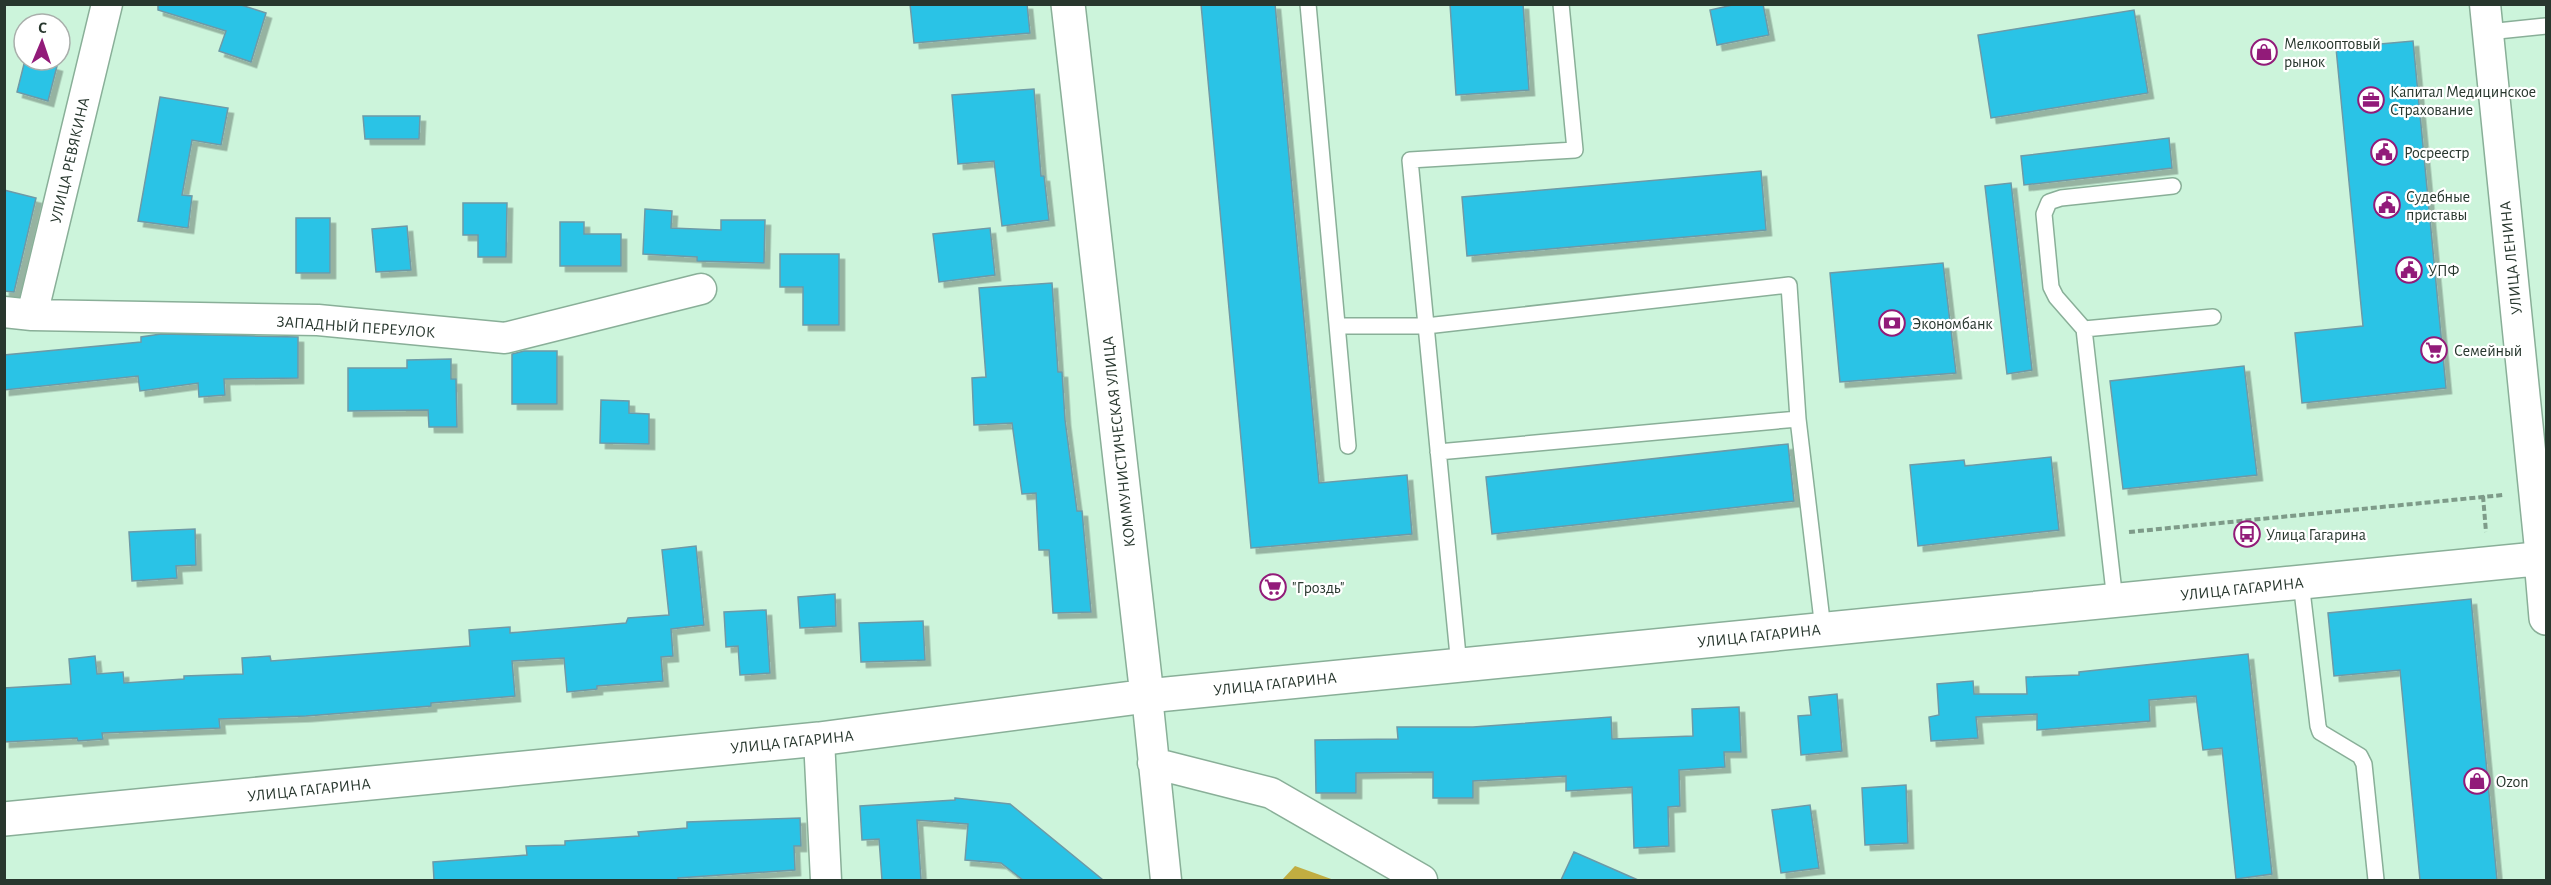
<svg xmlns="http://www.w3.org/2000/svg" width="2551" height="885" font-family="'Alegreya Sans',sans-serif">
	<defs>
		<filter id="shadow"><feDropShadow dx="5.5" dy="5.5" stdDeviation="0" flood-color="#0004"/></filter>
	</defs>
	<rect width="100%" height="100%" fill="#ccf4db"/>
	<!-- forest -->
	<path fill="#c1ad41" d="M1295,866l39,14h-52z"/>
	<!-- building -->
	<path fill="#2cc3e6" stroke="#6d9aa7" stroke-width="1.5" filter="url(#shadow)" d="M158,4h80l28,9 -15,49 -32,-11 7,-20 -68,-21z
		M910,4h117l3,29 -116,10z
		M1201,4h74l44,479 88,-8 5,59 -161,14z
		M1450,4h73l6,86 -73,5z
		M1737,4h26l6,31 -52,10 -7,-35z
		M2134,10l14,83 -157,25 -13,-83z
		M2413,41l33,347 -144,15 -7,-70 68,-7 -27,-278z
		M25,60h11l21,6 -9,35 -31,-9z
		M1034,89l7,87h3l5,44 -47,6 -8,-65 -36,3 -6,-69z
		M160,97l68,11 -7,37 -29,-5 -10,55 10,1 -4,32 -50,-7z
		M363,116h57l-1,23h-54z
		M2169,138l3,30 -148,17 -3,-29z
		M1761,171l5,59 -299,26 -5,-59z
		M2011,183l21,187 -25,4 -22,-188z
		M4,190l32,8 -22,94 -10,-1z
		M463,203h44l-1,54h-28v-22h-15z
		M645,209l27,2 -1,17 50,2v-10h44l-1,43 -67,-2v-4l-54,-3z
		M296,218h34v55h-34z
		M560,222h24v12h37v32h-61z
		M407,226l4,44 -35,2 -4,-43z
		M990,228l5,47 -56,7 -6,-48z
		M780,254h59v71h-36v-38h-23z
		M1943,263l13,110 -116,9 -10,-109z
		M1052,283l6,89h4l3,48 12,91h5l9,101 -38,1 -4,-63h-10l-3,-57 -14,1 -10,-71 -38,2 -2,-47 14,-1 -7,-89z
		M161,334l137,3v41l-74,1 1,16 -26,2 -1,-14 -58,8 -2,-15 -134,14v-35l137,-13v-5z
		M524,351h33v53h-45v-50z
		M451,359v20h5l1,48h-28l-1,-17 -80,1v-43h59v-8z
		M2244,366l13,109 -134,14 -13,-108z
		M601,400l28,1v12l20,1v30l-49,-1z
		M1788,444l6,57 -302,33 -6,-57z
		M2051,457l8,73 -141,16 -8,-81 54,-5 1,6z
		M195,529l1,36 -20,1 1,12 -45,3 -3,-49z
		M696,546l8,79 -33,4 2,27 -12,1 2,24 -66,5v3l-30,3 -3,-34 -52,3 3,35 -84,7v3l-125,10 -87,3 1,9 -118,5 1,6 -25,2 -1,-3 -73,4v-54l67,-4 -2,-25 26,-3 2,18 26,-2 1,11 60,-4v-3l59,-2 -1,-16 28,-2 1,5 199,-15 -1,-16 41,-3v6l116,-10 2,-5 41,-3 -7,-65z
		M835,594l1,32 -36,2 -2,-31z
		M2471,599l26,281h-77l-20,-210 -66,6 -6,-63z
		M766,610l4,63 -30,2 -2,-29 -12,1 -2,-35z
		M923,621l2,39 -64,2 -2,-39z
		M2248,654l24,220 -36,5 -14,-131 -19,2 -7,-54 -47,4 1,21 -113,9v-16l-61,3 2,21 -47,3 -2,-24 10,-2 -2,-31 36,-3 1,13h53l-1,-17 53,-2v-3z
		M1837,694l5,57 -41,4 -3,-39 13,-1 -2,-18z
		M1739,707l2,45h-17l1,15 -46,3 1,36 -12,1 1,39 -35,2 -2,-61 -66,4v-15l-93,5v17h-40v-26l-77,1v20h-40l-1,-53 83,-1 -1,-12h76l138,-10 1,22 81,-3 -1,-27z
		M1906,785l2,58 -43,2 -3,-57z
		M955,798l55,6 93,76h-80l-22,-17 -36,-3 3,-36 -51,-4 4,60h-39l-3,-41 -17,1 -2,-34 95,-6z
		M1810,805l9,63 -38,5 -9,-63z
		M800,818l1,28h-7l1,24 -117,8v2h-244l-1,-18 94,-7 -1,-9 39,-1v-4l74,-5 -1,-4 49,-4v-6z
		M1574,852l64,28h-77z"/>
	<g fill="none" stroke-linecap="round" stroke-linejoin="round">
		<!-- service casing -->
		<g stroke="#89af98" stroke-width="18">
			<path id="service" d="M1308,4l40,442
				M2488,32l58,-6
				M1338,326h88l363,-41 9,134 25,210
				M2084,329l129,-12
				M1438,452l360,-33
				M2301,582l17,144 2,6 40,24 4,8 12,116
				M2115,601l-31,-272 -28,-32 -5,-10 -7,-73 5,-12 12,-4 112,-12
				M1459,666l-49,-506 165,-10 -14,-146"/>
		</g>
		<!-- minor casing -->
		<g stroke="#89af98" stroke-width="33">
			<path id="minor" d="M2485,4l56,555
				M4,312l28,3 286,5 187,18 196,-49
				M32,315l75,-311
				M1147,696l19,184
				M819,739l7,141
				M1153,763l118,30 151,87"/>
		</g>
		<!-- tertiary casing -->
		<g stroke="#89af98" stroke-width="36">
			<path id="tertiary" d="M1068,4l79,692
				M2541,559l5,59
				M4,819l815,-80 328,-43 1399,-138"/>
		</g>
		<!-- path -->
		<path stroke="#7e9b89" stroke-width="4" stroke-dasharray="6 3" stroke-linecap="butt" d="M2483,496l3,36
			M2129,532l374,-37"/>
		<!-- service -->
		<use href="#service" stroke="#fff" stroke-width="15"/>
		<!-- minor -->
		<use href="#minor" stroke="#fff" stroke-width="30"/>
		<!-- tertiary -->
		<use href="#tertiary" stroke="#fff" stroke-width="33"/>
	</g>
	<!-- icons -->
	<defs>
		<g id="shop-ring" transform="scale(1.35)"><circle r="9.5" fill="#fff" stroke="#921b79" stroke-width="1.5"/><path d="M-5-2.5h2.3a2.7 3.5 0 0 1 5.4 0H5L5.5 6h-11ZM-1.5-2.5h3a1.5 2.3 0 0 0-3 0Z" fill="#921b79"/></g>
		<g id="office-ring" transform="scale(1.35)"><circle r="9.5" fill="#fff" stroke="#921b79" stroke-width="1.5"/><path d="M-6-3h4V-5.5h4V-3h4V5H-6ZM-1-4.5V-3h2v-1.5ZM-6 0V1H6V0Z" fill="#921b79"/></g>
		<g id="civic-ring" transform="scale(1.35)"><circle r="9.5" fill="#fff" stroke="#921b79" stroke-width="1.5"/><path d="M-.6-6.5H3V-4.5H.6V-3L4-1V1h2V6H-6V1h2V-1L-.6-3ZM-1.2 2.5V6h2.4V2.5Z" fill="#921b79"/></g>
		<g id="bank-ring" transform="scale(1.35)"><circle r="9.5" fill="#fff" stroke="#921b79" stroke-width="1.5"/><path d="M-6-4H6V4H-6ZM0-2.3a2.3 2.3 0 1 0 0 4.6a2.3 2.3 0 1 0 0-4.6Z" fill="#921b79"/></g>
		<g id="supermarket-ring" transform="scale(1.35)"><circle r="9.5" fill="#fff" stroke="#921b79" stroke-width="1.5"/><path d="M-6-5.5h2.5l.6 2H6L4.5 2H-2.5L-4.4-4H-6ZM-1.5 3.2a1.3 1.3 0 1 0 .1 0ZM3 3.2a1.3 1.3 0 1 0 .1 0Z" fill="#921b79"/></g>
		<g id="bus-ring" transform="scale(1.35)"><circle r="9.5" fill="#fff" stroke="#921b79" stroke-width="1.5"/><path d="M-5-6H5V4H4V6H2V4H-2V6H-4V4H-5ZM-3.5-4V0h7V-4ZM-3.5 1.2v1.5H-2V1.2ZM2 1.2v1.5H3.5V1.2Z" fill="#921b79"/></g>
	</defs>
	<g fill-rule="evenodd">
		<use href="#shop-ring" x="2264" y="52"/>
		<use href="#office-ring" x="2371" y="100"/>
		<use href="#civic-ring" x="2384" y="152"/>
		<use href="#civic-ring" x="2387" y="205"/>
		<use href="#civic-ring" x="2409" y="270"/>
		<use href="#bank-ring" x="1892" y="323"/>
		<use href="#supermarket-ring" x="2434" y="350"/>
		<use href="#bus-ring" x="2247" y="534"/>
		<use href="#supermarket-ring" x="1273" y="587"/>
		<use href="#shop-ring" x="2477" y="781"/>
	</g>
	<g text-anchor="middle" stroke-width="4.5" stroke-linejoin="round" paint-order="stroke">
		<!-- poi labels -->
		<g font-size="16" fill="#28372e" stroke="#fff" text-anchor="start">
			<text x="2284" y="49">Мелкооптовый<tspan x="2284" dy="18">рынок</tspan></text>
			<text x="2390" y="97">Капитал Медицинское<tspan x="2390" dy="18">Страхование</tspan></text>
			<text x="2404" y="158">Росреестр</text>
			<text x="2406" y="202">Судебные<tspan x="2406" dy="18">приставы</tspan></text>
			<text x="2428" y="276">УПФ</text>
			<text x="1912" y="329">Экономбанк</text>
			<text x="2454" y="356">Семейный</text>
			<text x="2266" y="540">Улица Гагарина</text>
			<text x="1292" y="593">"Гроздь"</text>
			<text x="2496" y="787">Ozon</text>
		</g>
		<!-- street labels -->
		<g font-size="16" fill="#28372e" stroke="#fff">
			<text transform="translate(69 160) rotate(-77)" y="6">УЛИЦА РЕВЯКИНА</text>
			<text transform="translate(2510 258) rotate(-96)" y="6">УЛИЦА ЛЕНИНА</text>
			<text transform="translate(356 326) rotate(4)" y="6">ЗАПАДНЫЙ ПЕРЕУЛОК</text>
			<text transform="translate(1118 442) rotate(-96)" y="6">КОММУНИСТИЧЕСКАЯ УЛИЦА</text>
			<text transform="translate(2242 588) rotate(-6)" y="6">УЛИЦА ГАГАРИНА</text>
			<text transform="translate(1759 635) rotate(-6)" y="6">УЛИЦА ГАГАРИНА</text>
			<text transform="translate(1275 683) rotate(-6)" y="6">УЛИЦА ГАГАРИНА</text>
			<text transform="translate(792 741) rotate(-6)" y="6">УЛИЦА ГАГАРИНА</text>
			<text transform="translate(309 789) rotate(-6)" y="6">УЛИЦА ГАГАРИНА</text>
		</g>
	</g>
	<!-- border -->
	<rect width="2551" height="885" fill="none" stroke="#28372e" stroke-width="12"/>
	<!-- north arrow -->
	<g transform="translate(42 42) rotate(2)"><circle r="28" fill="#ffffff" stroke="#a9afab" stroke-width="1.5"/>
	<path d="M0-4.5L10 22L0 15L-10 22Z" fill="#921b79"/>
	<text y="-9" font-size="16" font-weight="bold" text-anchor="middle" fill="#28372e">С</text>
	</g>
</svg>
